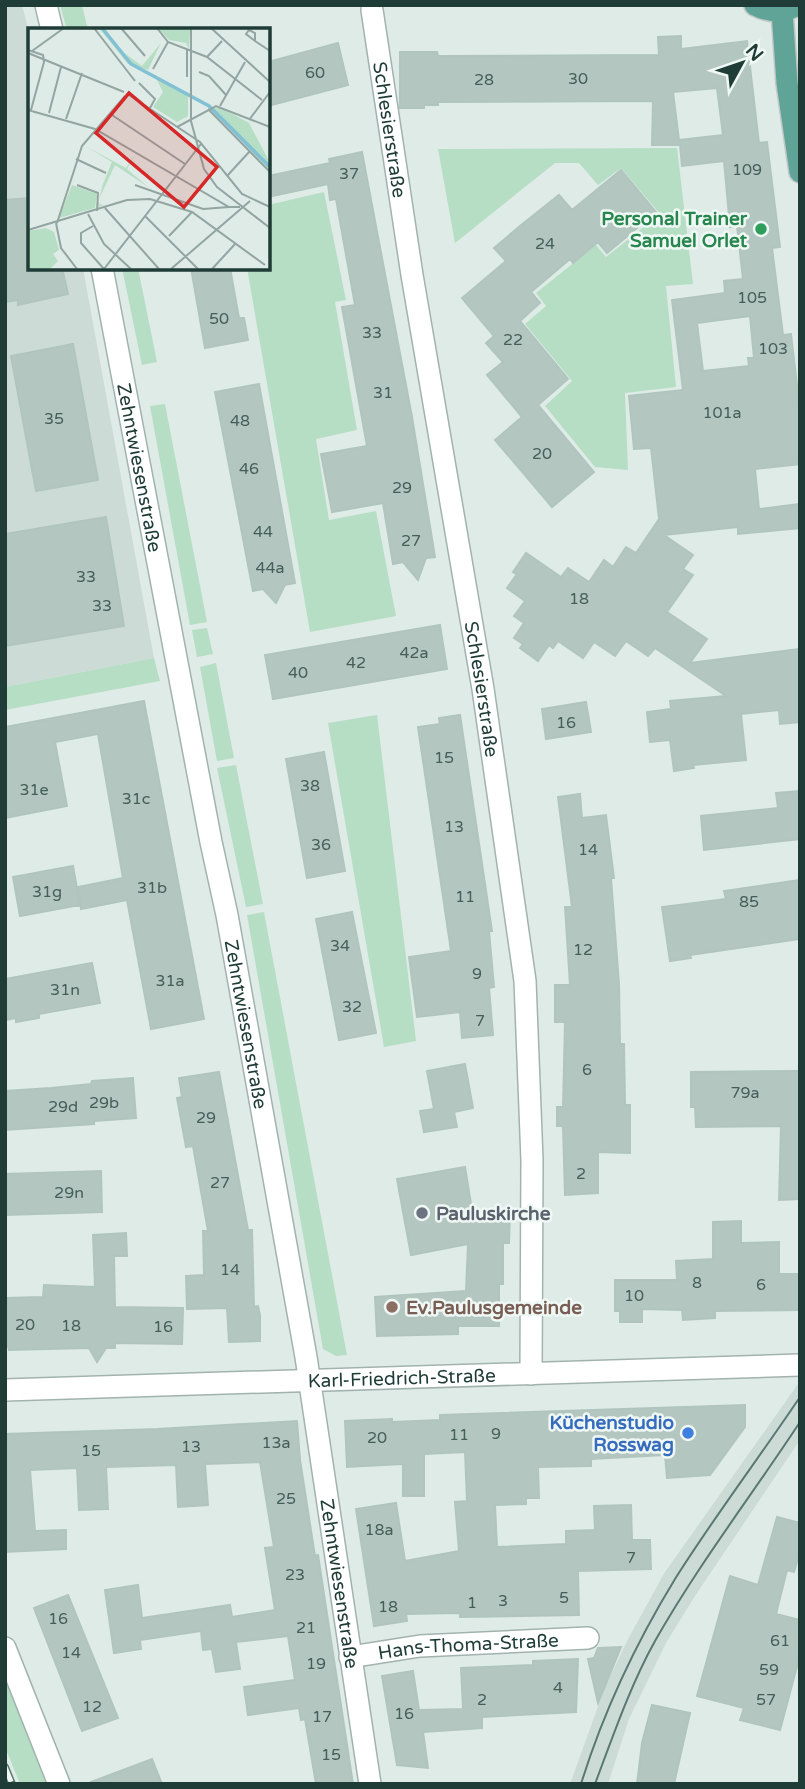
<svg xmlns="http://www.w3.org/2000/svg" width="805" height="1789" font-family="'Varela Round',sans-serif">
	<rect width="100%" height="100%" fill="#dfebe7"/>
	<!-- built -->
	<path fill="#cddbd6" d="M5,5h17l8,31v232h53l71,390 -149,29z
		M798,1384h2v56l-105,156 -29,47 -37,76 -21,65h-38l35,-97 23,-48 37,-67z"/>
	<!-- green -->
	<path fill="#b6dec4" d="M60,5h22l6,25h-21z
		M677,148l16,136 -27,2 10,101 -51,6 3,77 -33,-3 -50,-61 27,-25 -47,-57 21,-18 -10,-13 60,-48 10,12 54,-43 -39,-46 -23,17 -19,-22h-24l-100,80 -17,-94z
		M324,192l22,108 -11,2 22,128 -41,9 13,81 47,-9 20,105 -86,16 -63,-364h21v-63z
		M122,268h16l19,94 -15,3z
		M165,404l42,218 -17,3 -40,-219z
		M207,628l6,26 -16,3 -5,-27z
		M154,658l6,23 -155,29v-23z
		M216,663l18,95 -17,3 -17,-94z
		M377,715l39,326 -32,6 -56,-324z
		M236,765l27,139 -17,3 -29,-139z
		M264,912l83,443 -11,1 -13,-7 -76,-434z
		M5,1675l43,109h-28l-15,-37z"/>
	<!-- building -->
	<path fill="#b4c6c0" stroke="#b1c5bf" stroke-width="2" fill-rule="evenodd" d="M681,36v13l66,-8 12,102 8,-1 13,105 -8,1 11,87 8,-1 9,77v53l-45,5 4,40 41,-5v24l-62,6v-7l-74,8 29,20 -10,14 10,6 -26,37 40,27 -17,24 110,-14v73l-20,2 -1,-14 -38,4 5,46 -53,5 1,3 -20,3 -4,-31 -20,2 -3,-30 24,-3 -1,-8 56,-5 -71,-48 -7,8 -22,-15 -11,15 -21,-14 -11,16 -25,-17 -5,7 -4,-3 -11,16 -18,-13 3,-4 -9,-6 10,-15 -10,-7 11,-15 -18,-13 10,-14 -4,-2 13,-19 35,24 7,-9 21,14 15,-22 9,7 13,-20 10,6 23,-34 -8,-71 -17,1 -5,-53 54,-6 -11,-90 53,-7 -1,-12 19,-2 -6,-53 -7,1 -6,-66 -42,5 -2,-21h-28l1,-44 -215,1v3h-14v3h-24v-56h37l1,4 221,-1 -1,-18zM717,88l6,47 -44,5 -6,-48zM750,316l4,42h-6l1,8 -46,5 -6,-48z
		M338,43l10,42 -80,21v-44z
		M362,152l50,265 23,140 -9,1 -8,22 -15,-18 -10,2 -10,-61 -51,9 -11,-58 46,-8 -25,-139 13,-2 -19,-106 -6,1 -2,-16 -60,13v-21l62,-13 -1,-4z
		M621,170l35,42 -49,41 -9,-11 -25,21 -3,-4 -39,33 9,11 -20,18 48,58 -30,26 56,67 -42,35 -57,-67 27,-23 -35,-42 16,-13 -17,-19 8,-7 -32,-38 44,-37 -12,-13 26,-22 39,-31 13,15z
		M30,198v70h32l6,26 -50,11v-5l-13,2v-102z
		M191,268h39l9,50h5l4,22 -43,8z
		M73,344l25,136 -62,11 -25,-135z
		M259,384l36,199 -10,2 -9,18 -13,-14 -10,2 -38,-199z
		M106,517l18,109 -119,20v-112z
		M440,625l7,44 -174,30 -8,-44z
		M144,701l60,318 -53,10 -24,-129 -46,9 -3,-22 45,-9 -25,-144 -43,8 12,64 -62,12v-91z
		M586,702l5,30 -45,7 -4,-30z
		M460,715l32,216h-3l5,56 -5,1 4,47 -31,3 -2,-26 -43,5 -8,-60 42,-6 -33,-224 22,-3 -1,-6z
		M324,752l21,119 -38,7 -21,-119z
		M800,791v48l-96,11 -3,-34 77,-8 -2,-15z
		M580,794l2,24 24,-3 8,63h-3l8,106 1,60h4l1,61h5v48l-32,-1v41l-33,2 -2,-69h-6v-19h6l2,-85h-10v-37h15l-5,-78h7l-14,-110z
		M73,866l7,39 -60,11 -7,-39z
		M800,880v59l-110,16 1,3 -21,3 -8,-54 64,-8 -2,-8z
		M352,912l24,121 -37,7 -23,-121z
		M92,963l8,40 -61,11v4l-23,4v-4l-11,2v-41z
		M465,1064l8,44 -19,4 3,15 -33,5 -4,-21 14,-2 -7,-38z
		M800,1071v128l-21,1 2,-74 -85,1 -1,-20h-4v-35z
		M219,1072l29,158h4l2,77 4,-1 2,9v26l-31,1 -2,-34 -40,1 -1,-33 18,-1 -1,-44h5l-15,-85 -7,1 -9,-49 5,-1 -3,-19z
		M133,1078l3,40 -42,3v3l-89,6v-39l46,-3 40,-4 1,-3z
		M465,1167l7,43 38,1 -1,32h-6v41h-4v42h-41v8l-81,2 -2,-39 91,-6 2,-47 -57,11 -14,-76z
		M101,1171l1,41 -97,3v-41z
		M741,1221v22l38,-1v32h21v36l-85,1v7l-32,2 -1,-10 -40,-1v13h-22v-11h-5v-31h62l-1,-19 37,-2v-37z
		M126,1233l1,23h-13l1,51 68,1 -1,36 -67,-1v5h-9l-9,14 -8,-14 -80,2 -1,-4h-3v-48l38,-1 1,-12 51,2 -2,-52z
		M745,1405v22l-35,48 -43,3 -2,-23 -74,4v7l-53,1 1,31h-13v6l-31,1 2,42 69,-3v-13l29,-1 -1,-24 37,-1 1,35h18l1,29 -73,2 1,44 -119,2v-4l-54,1 1,7 -33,5 -18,-117 40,-6 9,58 54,-10 -4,-49 12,-1 -2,-49 -41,2v42h-21v-32l-56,3 -2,-46 47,-2v3l48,-2v-5z
		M297,1421l3,39 15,96 3,-1 35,229h-37l-11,-65 -4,1 -2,-12 -51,7 -4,-28 51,-7 -7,-44 -52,6 4,27 -24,3 -4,-23 -9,1 -2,-19 -61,9 1,9 -27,4 -9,-63 33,-5 4,33 88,-13 2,12 43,-7 -10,-62 9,-1 -14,-85 -55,2 3,41 -30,2 -2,-42 -70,2 2,42 -29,1 -2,-42 -47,2 5,61 31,-1v19l-61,3v-118l152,-5z
		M777,1517l23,6v28l-6,21 -7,-2 -11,44 24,6v35l-20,75 -40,-10 4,-12 -47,-12 33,-120 28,9z
		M68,1595l50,123 -36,13 -48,-123z
		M621,1647l-23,56 -10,-44 6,-1 4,-10z
		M578,1659l-2,53 -94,5v11l-59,4 5,36 -31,-3 -15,-89 31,-5 6,39 44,-1 -2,-41 72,-3v-4z
		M652,1705l38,8 -16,71h-37l5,-41z
		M152,1759l10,25h-71v-2z"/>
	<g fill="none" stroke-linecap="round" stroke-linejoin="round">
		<!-- minor casing -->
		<g stroke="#a2b3af" stroke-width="24">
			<g id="minor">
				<path d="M46,5l6,25"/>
				<path id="s1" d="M372,10l40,265 71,414 42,292 7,179 -1,214"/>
				<path id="s2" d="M102,268l109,574 16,73 79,442 64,427"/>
				<path id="s3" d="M5,1390l795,-25"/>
				<path d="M5,1648l54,136"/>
				<path id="s4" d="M350,1657l70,-11 168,-8"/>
			</g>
		</g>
		<!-- major casing -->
		<g stroke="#c0c8c7" stroke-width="24">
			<path id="major" d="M755,5c14,7 28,9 42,0
				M782,11l5,72 13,89"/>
		</g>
		<!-- minor -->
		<use href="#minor" stroke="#fff" stroke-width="21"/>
		<!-- major -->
		<use href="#major" stroke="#60a498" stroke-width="21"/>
		<!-- tram -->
		<path stroke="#597872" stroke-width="2" d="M581,1784c22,-71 55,-141 94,-205 39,-62 84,-121 125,-182
			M595,1784c18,-48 35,-98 60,-143 43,-76 97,-146 145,-219"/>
		<!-- rail casing -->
		<g stroke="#597872" stroke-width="8">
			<path id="rail" d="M5,1767l7,17"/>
		</g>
		<!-- rail -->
		<use href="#rail" stroke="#eff8f4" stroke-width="5" stroke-dasharray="16" stroke-linecap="butt"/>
	</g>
	<!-- markers -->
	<circle fill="#2e9e5b" stroke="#eff8f4" stroke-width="2.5" cx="761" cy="229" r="7"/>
	<circle fill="#6b7280" stroke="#eff8f4" stroke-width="2.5" cx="422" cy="1213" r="7"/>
	<circle fill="#8d6e63" stroke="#eff8f4" stroke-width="2.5" cx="392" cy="1307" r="7"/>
	<circle fill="#3f7fe0" stroke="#eff8f4" stroke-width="2.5" cx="688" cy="1433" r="7"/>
	<g text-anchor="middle" stroke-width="5" stroke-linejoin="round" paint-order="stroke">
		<!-- number labels -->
		<g font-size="16" fill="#445e59">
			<text x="315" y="78">60</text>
			<text x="578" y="84">30</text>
			<text x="484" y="85">28</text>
			<text x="747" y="175">109</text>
			<text x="349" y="179">37</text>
			<text x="545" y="249">24</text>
			<text x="752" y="303">105</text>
			<text x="219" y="324">50</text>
			<text x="372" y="338">33</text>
			<text x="513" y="345">22</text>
			<text x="773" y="354">103</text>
			<text x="383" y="398">31</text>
			<text x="722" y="418">101a</text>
			<text x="54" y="424">35</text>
			<text x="240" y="426">48</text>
			<text x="542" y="459">20</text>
			<text x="249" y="474">46</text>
			<text x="402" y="493">29</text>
			<text x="263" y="537">44</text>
			<text x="411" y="546">27</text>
			<text x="270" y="573">44a</text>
			<text x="86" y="582">33</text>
			<text x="579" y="604">18</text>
			<text x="102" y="611">33</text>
			<text x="414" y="658">42a</text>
			<text x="356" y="668">42</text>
			<text x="298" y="678">40</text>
			<text x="566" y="728">16</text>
			<text x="444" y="763">15</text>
			<text x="310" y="791">38</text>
			<text x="34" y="795">31e</text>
			<text x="136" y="804">31c</text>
			<text x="454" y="832">13</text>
			<text x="321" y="850">36</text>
			<text x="588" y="855">14</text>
			<text x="152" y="893">31b</text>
			<text x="47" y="897">31g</text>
			<text x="465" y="902">11</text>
			<text x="749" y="907">85</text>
			<text x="340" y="951">34</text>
			<text x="583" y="955">12</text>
			<text x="477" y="979">9</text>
			<text x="170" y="986">31a</text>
			<text x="65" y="995">31n</text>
			<text x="352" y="1012">32</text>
			<text x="480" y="1026">7</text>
			<text x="587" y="1075">6</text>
			<text x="745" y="1098">79a</text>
			<text x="104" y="1108">29b</text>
			<text x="63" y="1112">29d</text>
			<text x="206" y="1123">29</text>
			<text x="581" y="1179">2</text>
			<text x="220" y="1188">27</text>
			<text x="69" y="1198">29n</text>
			<text x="230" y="1275">14</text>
			<text x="697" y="1288">8</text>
			<text x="761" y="1290">6</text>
			<text x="634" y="1301">10</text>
			<text x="25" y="1330">20</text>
			<text x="71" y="1331">18</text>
			<text x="163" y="1332">16</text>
			<text x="496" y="1439">9</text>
			<text x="459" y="1440">11</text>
			<text x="377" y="1443">20</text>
			<text x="276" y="1448">13a</text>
			<text x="191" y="1452">13</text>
			<text x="91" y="1456">15</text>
			<text x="286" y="1504">25</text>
			<text x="379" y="1535">18a</text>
			<text x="631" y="1563">7</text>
			<text x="295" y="1580">23</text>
			<text x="564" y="1603">5</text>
			<text x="503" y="1606">3</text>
			<text x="472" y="1608">1</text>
			<text x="388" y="1612">18</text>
			<text x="58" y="1624">16</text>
			<text x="306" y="1633">21</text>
			<text x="780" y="1646">61</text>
			<text x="71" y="1658">14</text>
			<text x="316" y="1669">19</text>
			<text x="769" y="1675">59</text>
			<text x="558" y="1693">4</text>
			<text x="482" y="1705">2</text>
			<text x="766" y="1705">57</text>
			<text x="92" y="1712">12</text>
			<text x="404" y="1719">16</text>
			<text x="322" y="1722">17</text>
			<text x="331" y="1760">15</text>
		</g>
		<!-- street labels -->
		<g font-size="19" fill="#1f3c37" stroke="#eff8f4">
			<text dy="7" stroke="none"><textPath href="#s1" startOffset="121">Schlesierstraße</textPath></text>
			<text dy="7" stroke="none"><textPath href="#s2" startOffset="203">Zehntwiesenstraße</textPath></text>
			<text dy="7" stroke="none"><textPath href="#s1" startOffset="688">Schlesierstraße</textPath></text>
			<text dy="7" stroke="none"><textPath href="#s2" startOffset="770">Zehntwiesenstraße</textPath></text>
			<text dy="7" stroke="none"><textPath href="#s3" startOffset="397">Karl-Friedrich-Straße</textPath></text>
			<text dy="7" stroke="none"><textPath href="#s2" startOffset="1337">Zehntwiesenstraße</textPath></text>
			<text dy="7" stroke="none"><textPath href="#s4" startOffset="119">Hans-Thoma-Straße</textPath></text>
		</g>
		<!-- leisure labels -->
		<g font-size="19" font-weight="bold" fill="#27864d" stroke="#eff8f4" text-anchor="end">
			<text x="747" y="225">Personal Trainer<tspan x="747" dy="22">Samuel Orlet</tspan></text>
		</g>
		<!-- worship labels -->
		<g font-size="19" font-weight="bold" fill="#5b616d" stroke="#eff8f4" text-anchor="start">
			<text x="436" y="1220">Pauluskirche</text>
		</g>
		<!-- education labels -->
		<g font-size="19" font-weight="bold" fill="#785e54" stroke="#eff8f4" text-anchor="start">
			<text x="406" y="1314">Ev.Paulusgemeinde</text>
		</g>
		<!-- shop labels -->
		<g font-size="19" font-weight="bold" fill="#366cbe" stroke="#eff8f4" text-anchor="end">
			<text x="674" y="1429">Küchenstudio<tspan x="674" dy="22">Rosswag</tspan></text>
		</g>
	</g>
	<!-- overview -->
	<g transform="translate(28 28)">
		<rect width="242" height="242" fill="#dfebe7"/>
		<path d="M71,0h6l14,21 23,17 19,-23 -13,27 -20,-6zM130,0h32l-1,21 -3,-6 -17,-3zM128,50l32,16v22l-11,6 -24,-15 10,-15zM192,79l29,16 20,38v9l-58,-61zM57,118l41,22 10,-15 -9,16 21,18 -33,-22 -16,34v5l5,1 -7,2 6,-23 9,-22zM44,157l25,9 -2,14 -36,10zM18,200l8,4 5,18 -6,4 5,7 -8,8h-22v-38z" fill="#b6dec4"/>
		<path fill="none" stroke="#82c1d5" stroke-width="3.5" d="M74,0l29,36 78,42 61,61"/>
		<path fill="none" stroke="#92a5a1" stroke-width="2" d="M66,0l41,53M93,0l24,28M129,0l11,14 39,15 55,43M163,0v93l13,48 13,18 53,41M183,0l59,54M227,13v-8l-6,-3 -3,4 9,7 15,10M0,22l15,5 1,7 -13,48M4,23l32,-23M0,25l96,39M179,29l15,-16M125,41l15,-27M171,44l10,4 17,19M159,49v-28M111,55l16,16 -5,9M101,67l71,47 42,52 28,13M192,78l25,-44M180,81l62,63M0,82l67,19 134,78h11M21,85l12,-46M84,87l73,49M38,91l16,-46M221,92l21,-28M149,99l39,-21 54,21M48,131l30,14M199,148l23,-25M49,157l21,8 -1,18M107,157l68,24 26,-2M77,180l54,61M60,186l16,30 27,25M117,188l53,53M28,195l5,25 16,21M29,195l25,-77 43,-50M65,198l-12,7v10l23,26M0,202l99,-30 23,-1 42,13 73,53M141,208l23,-24M76,241l97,-125M143,241l79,-68M184,241l24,-26"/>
		<path fill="#d62828" fill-opacity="0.15" stroke="#d62828" stroke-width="3.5" d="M101,65l88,74 -33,40 -88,-74z"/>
		<rect width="242" height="242" fill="none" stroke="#1f3c37" stroke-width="3.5"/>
	</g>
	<!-- border -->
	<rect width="805" height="1789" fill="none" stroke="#1f3c37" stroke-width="14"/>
	<!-- north arrow -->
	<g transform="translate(742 63) rotate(50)" stroke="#eff8f4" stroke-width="5" paint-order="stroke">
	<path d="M0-5L12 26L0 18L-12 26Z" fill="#1f3c37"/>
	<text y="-10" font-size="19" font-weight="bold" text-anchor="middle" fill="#1f3c37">N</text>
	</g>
</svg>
